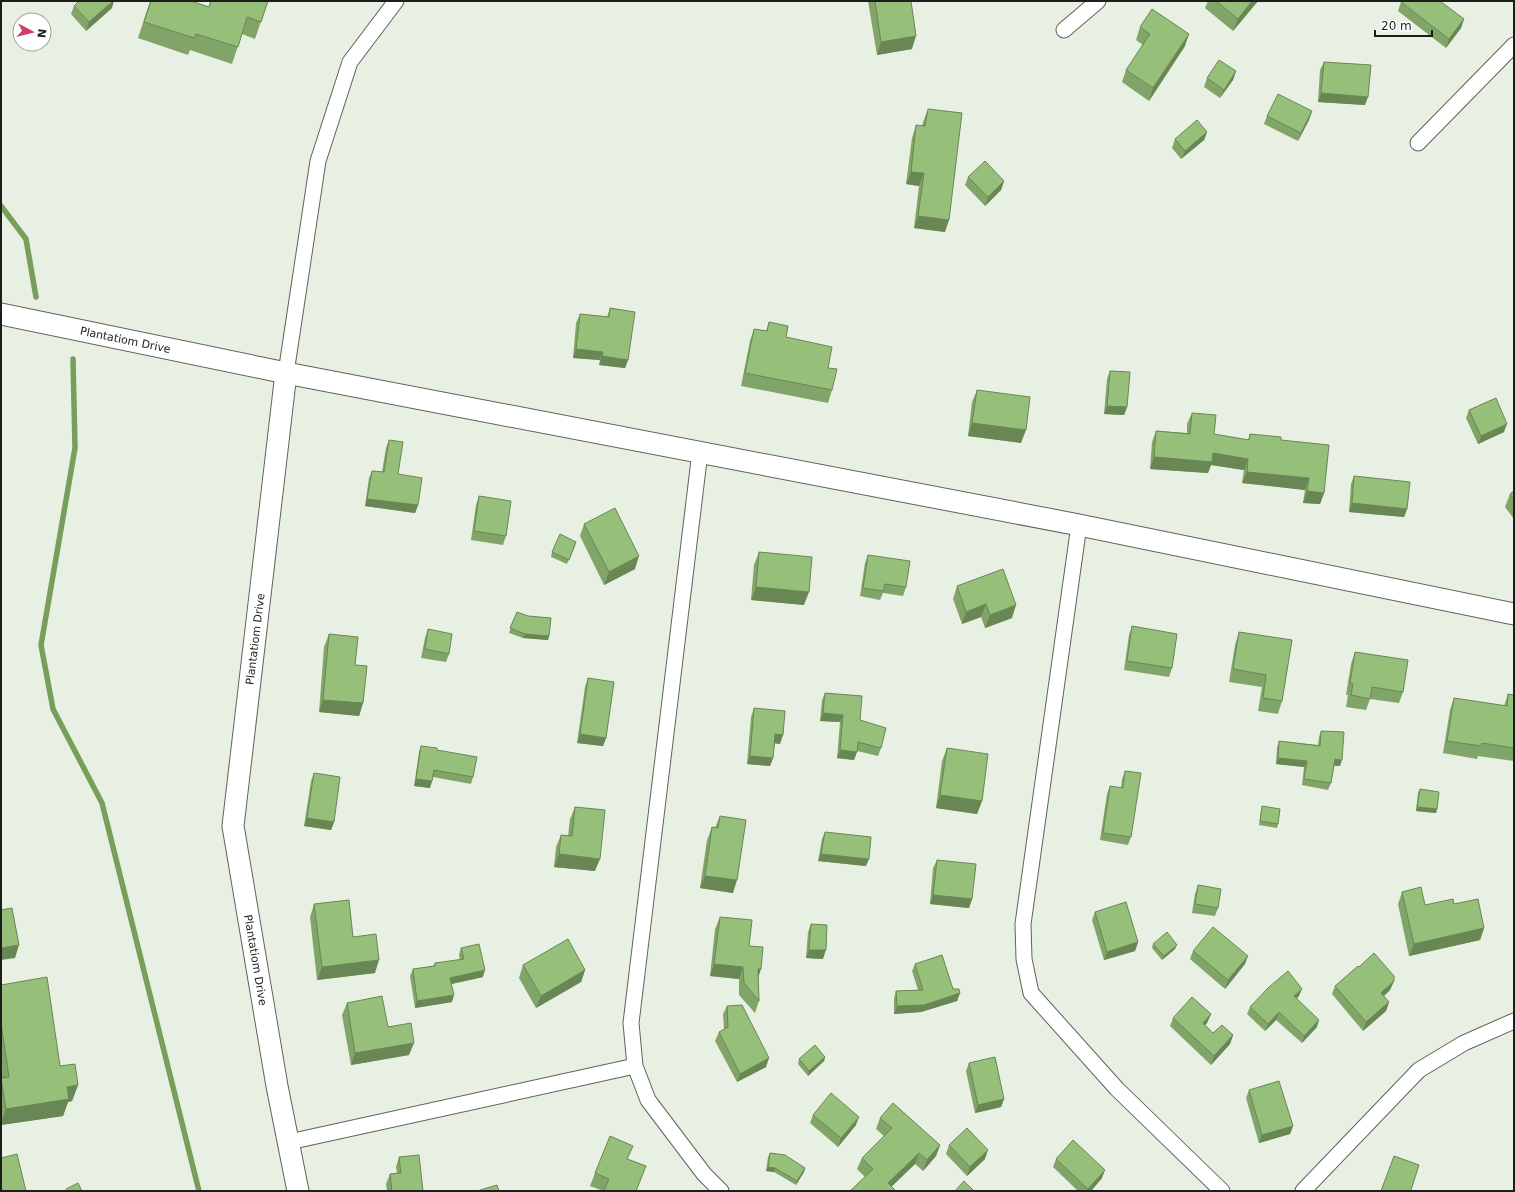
<svg xmlns="http://www.w3.org/2000/svg" width="1515" height="1192" font-family="'DejaVu Sans',sans-serif">
	<rect width="100%" height="100%" fill="#e8efe3"/>
	<g fill="none" stroke-linecap="round" stroke-linejoin="round">
		<!-- stream -->
		<path stroke="#779f5a" stroke-width="5.5" d="M1,206l25,33 10,58
			M73,359l2,89 -34,197 12,64 49,94 97,388"/>
		<!-- street casing -->
		<g stroke="#5e645a" stroke-width="17">
			<path id="street" d="M1064,30l34,-29
				M1418,143l96,-98
				M286,373l32,-212 32,-99 46,-61
				M700,452l-69,571 4,43 13,34 56,74 17,17
				M1079,525l-56,399 1,35 7,34 86,96 105,102
				M289,1142l346,-76
				M1303,1191l116,-121 45,-27 50,-22"/>
		</g>
		<!-- secondary casing -->
		<g stroke="#5e645a" stroke-width="23">
			<g id="secondary">
				<path id="s1" d="M1,314l285,59 793,152 435,89"/>
				<path id="s2" d="M286,373l-53,453 44,260 21,105"/>
			</g>
		</g>
		<!-- street -->
		<use href="#street" stroke="#fff" stroke-width="15"/>
		<!-- secondary -->
		<use href="#secondary" stroke="#fff" stroke-width="21"/>
	</g>
	<!-- wall -->
	<path fill="#81a569" d="M150,1h41l18,6 1,-6h58l-13,38 -13,-5 -10,30 -42,-14 -2,5 -50,-17z
		M868,1h43l1,48 -35,6z
		M1208,1h50l-25,30 -28,-23z
		M1401,2l63,17 -3,9 -15,20 -48,-37z
		M74,6l38,2 -26,23 -15,-17z
		M1140,27l45,19 -36,55 -27,-19 4,-12 17,-25 -7,-5z
		M1324,62l41,43 -47,-3 2,-32z
		M1236,71l-3,9 -13,18 -16,-11 3,-9z
		M928,109l17,123 -31,-4 5,-42 -13,-2 6,-46 4,-13 6,1 1,-4z
		M1312,111l-3,9 -11,21 -34,-17 3,-8z
		M1207,132l-3,8 -23,19 -9,-11 3,-9z
		M968,177l36,4 -3,9 -16,16 -20,-21z
		M610,308l18,52 -3,8 -26,-3 1,-5 -27,-2 3,-35 4,-9 27,3z
		M769,322l17,15 42,31 4,22 -4,13 -87,-17 9,-45 4,-12 12,2z
		M1110,371l17,36 -3,8 -20,-1 3,-35z
		M977,390l44,53 -53,-7 4,-34z
		M1469,410l35,22 -26,12 -12,-26z
		M1192,413l22,21 34,6 2,-6 31,6 43,53 -4,11 -17,-1 2,-13 -63,-7 2,-13 -33,-5 -3,8 -58,-4 2,-27 4,-11 31,2v-9z
		M389,440l9,34 20,31 -3,8 -50,-7 4,-28 3,-7 10,1 4,-24z
		M1354,476l53,33 -3,8 -55,-5 2,-28z
		M1514,491v28l-9,-12 5,-13z
		M479,496l27,40 -3,9 -32,-5 5,-35z
		M584,524l51,45 -31,16 -24,-49z
		M575,546l-8,18 -16,-7 1,-5z
		M759,552l45,53 -53,-5 3,-35z
		M868,555l38,32 -3,9 -20,-3 -3,7 -20,-4 5,-33z
		M957,586l55,32 -27,10 -4,-11 -19,7 -9,-25z
		M517,612l11,4 21,20 -1,4 -25,-2 -14,-5z
		M1132,626l40,42 -3,9 -45,-7 5,-35z
		M428,629l21,25 -3,8 -25,-4 4,-20z
		M1239,632l53,8 -10,61 -4,13 -20,-3 4,-24 -33,-5 6,-37z
		M329,634l26,31 8,38 -4,13 -40,-4 5,-65z
		M1355,652l48,40 -4,11 -29,-4 -4,11 -20,-3 2,-12h-2l5,-31z
		M588,678l18,60 -3,8 -26,-3 8,-56z
		M825,693l35,27 21,28 -3,8 -21,-5 -3,9 -17,-2 3,-36 -20,-1 2,-21z
		M1508,694l6,1v66l-36,-5 -1,3 -34,-6 7,-43 4,-12 50,8z
		M754,708l26,36 -5,-1 -2,15 -3,8 -23,-2 4,-47z
		M1321,731l19,35h-6l-3,17 -3,7 -26,-5 2,-18 -28,-3 1,-16 2,-7 39,4 1,-8z
		M421,746l16,4 36,27 -2,7 -38,-7 -3,11 -16,-2 5,-34z
		M947,748l35,53 -5,13 -41,-6 6,-47z
		M1125,771l6,66 -3,8 -28,-5 7,-46 3,-8 11,2 1,-9z
		M314,773l20,49 -3,8 -27,-4 7,-45z
		M1420,789l17,20 -1,4 -20,-2 2,-18z
		M1262,806l16,18 -1,4 -18,-3 2,-14z
		M575,807l20,64 -41,-4 2,-20 5,-12 7,1 2,-17z
		M720,816l13,77 -33,-5 7,-48 5,-13 3,1z
		M825,832l41,34 -48,-5 4,-22z
		M937,860l35,39 -3,9 -39,-4 3,-36z
		M1198,885l20,23 -3,8 -23,-3 3,-19z
		M1402,892l23,13 29,-1 30,24 -4,12 -71,16 -11,-52z
		M314,904l39,33 22,36 -58,7 -7,-63z
		M1095,912l43,30 -3,9 -31,9 -12,-40z
		M720,917l29,29 9,31 1,24 -4,12 -16,-18v-16l-29,-3 5,-47z
		M811,924l12,35 -17,-1 2,-26z
		M1153,944l22,5 -13,11 -10,-12z
		M461,948l22,29 -32,7 1,18 -37,6 -5,-32 3,-7 20,-3 2,-3 25,-3 -1,-5z
		M1193,951l52,13 -20,25 -35,-30z
		M915,964l45,29 -3,8 -36,11 -27,2v-16l2,-7 22,-1 -6,-19z
		M523,965l62,5 -4,12 -45,26 -17,-30z
		M1394,981l-4,9 -6,6 5,6 -3,9 -23,20 -31,-37 3,-8z
		M1,985l59,81 18,19 -6,16 -4,1 -5,14 -62,9z
		M1299,996l-2,2 20,29 -15,16 -26,-23 -11,11 -18,-17 3,-7z
		M347,1003l41,24 21,28 -58,10 -9,-50z
		M727,1006l39,61 -29,15 -22,-41 4,-9 5,-3 -1,-15z
		M1211,1014l-4,9 -2,2 8,8 20,2 -3,9 -19,21 -41,-39 3,-8z
		M825,1057l-1,4 -16,15 -10,-12 1,-5z
		M969,1063l35,36 -3,8 -26,6 -9,-42z
		M1249,1090l44,36 -3,8 -31,9 -13,-45z
		M813,1115l43,10 -18,22 -28,-24z
		M880,1118l60,27 -4,11 -13,15 -8,-7 -23,22 -27,-9 -8,-8 5,-11 22,-22 -8,-7z
		M949,1145l36,14 -18,17 -21,-22z
		M770,1153l35,15 -1,4 -8,13 -22,-13 -8,-1 2,-14z
		M399,1157l24,34h-36l-1,-7 4,-10 7,-1 -1,-6z
		M628,1159l18,7 -10,25h-33l-13,-5 5,-13z
		M1056,1159l46,19 -11,13h-13l-25,-24z"/>
	<!-- shaded-wall -->
	<path fill="#698655" d="M113,1h1l-2,7 -26,23 3,-9z
		M1252,1h6l-25,30 5,-12z
		M1464,19l-3,9 -15,20 3,-9z
		M1189,34l-4,12 -36,55 4,-13z
		M916,36l-4,13 -35,6 4,-13z
		M1236,71l-3,9 -13,18 4,-8z
		M1321,93l47,4 -3,8 -47,-3z
		M1312,111l-3,9 -11,21 3,-8z
		M1207,132l-3,8 -23,19 4,-8z
		M911,172l13,1 -5,13 -13,-2z
		M1004,181l-3,9 -16,16 3,-9z
		M918,216l31,4 -4,12 -31,-4z
		M576,349l27,3 -3,8 -27,-2z
		M602,356l26,4 -3,8 -26,-3z
		M1107,406l20,1 -3,8 -20,-1z
		M972,423l54,7 -5,13 -53,-7z
		M1507,424l-3,8 -26,12 3,-8z
		M1213,453l35,6 -4,11 -33,-5 -3,8 -58,-4 4,-12z
		M1247,472l62,6 -4,12 -63,-7z
		M1307,491l17,2 -4,11 -17,-1z
		M367,499l51,6 -3,8 -50,-7z
		M1352,503l55,6 -3,8 -55,-5z
		M639,556l-4,13 -31,16 5,-13z
		M756,587l53,5 -5,13 -53,-5z
		M986,604l-5,13 -19,7 4,-12z
		M1016,605l-4,13 -27,10 5,-13z
		M525,634l24,2 -1,4 -25,-2z
		M323,700l40,3 -4,13 -40,-4z
		M823,713l20,2 -3,7 -20,-1z
		M580,734l26,4 -3,8 -26,-3z
		M775,734l8,1 -3,9 -8,-1z
		M840,750l17,2 -3,8 -17,-2z
		M750,756l23,2 -3,8 -23,-2z
		M1278,758l29,3 -3,6 -28,-3z
		M1335,759l7,1 -2,6 -7,-1z
		M416,779l16,2 -2,7 -16,-2z
		M940,795l42,6 -5,13 -41,-6z
		M1417,807l20,2 -1,4 -20,-2z
		M307,818l27,4 -3,8 -27,-4z
		M559,854l41,5 -5,12 -41,-4z
		M821,854l48,5 -3,7 -48,-5z
		M705,876l32,4 -4,13 -33,-5z
		M933,895l39,4 -3,9 -39,-4z
		M1484,928l-4,12 -71,16 5,-12z
		M1138,942l-3,9 -31,9 3,-8z
		M19,945l-4,13 -14,2v-12z
		M1177,945l-2,4 -13,11 2,-4z
		M809,950h17l-3,9 -17,-1z
		M1248,956l-3,8 -20,25 3,-9z
		M379,960l-4,13 -58,7 5,-13z
		M714,964l29,3 -4,12 -29,-3z
		M758,969h3l-4,12z
		M485,970l-2,7 -36,8 3,-7z
		M585,970l-4,12 -45,26 5,-12z
		M1394,981l-4,9 -12,11 3,-8z
		M1302,989l-3,7 -8,7 3,-7z
		M960,993l-3,8 -36,11 -27,2 3,-8z
		M454,995l-2,7 -37,6 2,-7z
		M1389,1002l-3,9 -23,20 3,-9z
		M1279,1012l-3,8 -11,11 3,-7z
		M1211,1014l-4,9 -7,8 3,-8z
		M1319,1020l-2,7 -15,16 2,-7z
		M1233,1035l-3,9 -19,21 3,-9z
		M414,1043l-5,12 -58,10 4,-12z
		M825,1057l-1,4 -16,15 1,-5z
		M769,1058l-3,9 -29,15 3,-8z
		M78,1085l-6,16 -4,1 -5,14 -62,9v-2l5,-14 61,-22z
		M1004,1099l-3,8 -26,6 3,-8z
		M859,1117l-3,8 -18,22 3,-9z
		M1293,1126l-3,8 -31,9 3,-8z
		M940,1145l-4,11 -13,15 4,-11z
		M988,1150l-3,9 -18,17 3,-9z
		M919,1153l-4,11 -28,27 1,-8z
		M768,1167l7,1 -1,4 -8,-1z
		M805,1168l-1,4 -8,13 1,-4z
		M1105,1170l-3,8 -11,13h-4l1,-2z"/>
	<!-- building -->
	<path fill="#96c07a" stroke="#698655" d="M79,1h34l-24,21 -15,-16z
		M151,1h40l18,6 2,-6h57l-7,21 -14,-5 -9,30 -42,-13 -2,4 -50,-16z
		M875,1h36l5,35 -35,6z
		M1216,1h36l-14,18z
		M1402,1h38l24,18 -15,20 -48,-37z
		M1152,9l37,25 -36,54 -27,-18 24,-36 -10,-7z
		M1219,60l17,11 -12,19 -17,-12z
		M1324,62l47,3 -3,32 -47,-4z
		M1278,94l34,17 -11,22 -34,-17z
		M928,109l34,4 -13,107 -31,-4 6,-43 -13,-1 5,-47 9,1z
		M1197,120l10,12 -22,19 -10,-12z
		M985,161l19,20 -16,16 -20,-20z
		M610,308l25,4 -7,48 -26,-4 1,-4 -27,-3 4,-35 29,3z
		M769,322l19,4 -2,11 46,10 -4,21 9,1 -5,21 -87,-17 9,-44 13,2z
		M1110,371l20,1 -3,35 -20,-1z
		M977,390l53,7 -4,33 -54,-7z
		M1496,398l11,26 -26,12 -12,-26z
		M1192,413l24,2 -2,19 35,6 1,-6 31,3v3l48,5 -5,48 -17,-2 2,-13 -62,-6 1,-13 -35,-6 -1,9 -58,-5 2,-26 34,3z
		M389,440l14,2 -5,32 24,4 -4,27 -51,-6 5,-28 12,1z
		M1354,476l56,6 -3,27 -55,-6z
		M1514,491v9l-4,-6z
		M479,496l32,5 -5,35 -32,-5z
		M615,508l24,48 -30,16 -25,-48z
		M560,534l16,8 -7,18 -17,-8z
		M759,552l53,5 -3,35 -53,-5z
		M868,555l42,6 -4,26 -21,-3 -2,7 -20,-3z
		M1003,569l13,36 -26,10 -4,-11 -20,8 -9,-26z
		M517,612l11,4 23,2 -2,18 -24,-2 -15,-6z
		M1132,626l45,8 -5,34 -45,-7z
		M428,629l24,5 -3,20 -24,-5z
		M1239,632l53,8 -10,61 -19,-3 3,-23 -33,-6z
		M329,634l29,3 -3,28 12,1 -4,37 -40,-3z
		M1355,652l53,8 -5,32 -31,-5 -2,12 -19,-4 2,-11 -3,-1z
		M588,678l26,4 -8,56 -26,-4z
		M825,693l37,3 -2,24 26,8 -5,20 -23,-6 -1,10 -17,-2 3,-35 -20,-2z
		M1508,694l6,1v53l-32,-5 -1,3 -34,-5 7,-43 53,8z
		M754,708l31,3 -2,24 -8,-1 -2,24 -23,-2z
		M1321,731l23,1 -2,28 -7,-1 -4,24 -27,-4 3,-18 -29,-3 1,-17 41,5z
		M421,746l16,2v2l40,7 -4,20 -39,-7 -2,11 -16,-2z
		M947,748l41,6 -6,47 -42,-6z
		M1125,771l16,2 -10,64 -28,-4 7,-47 13,2z
		M314,773l26,4 -6,45 -27,-4z
		M1420,789l19,3 -2,17 -20,-2z
		M1262,806l18,3 -2,15 -18,-3z
		M575,807l30,3 -5,49 -41,-5 2,-19 11,1z
		M720,816l26,4 -9,60 -32,-4 7,-49 6,1z
		M825,832l46,5 -2,22 -48,-5z
		M937,860l39,4 -4,35 -39,-4z
		M1198,885l23,4 -3,19 -23,-4z
		M1421,887l4,18 28,-6 1,5 24,-5 6,29 -70,16 -12,-52z
		M349,900l4,37 23,-3 3,26 -57,7 -8,-63z
		M1126,902l12,40 -31,10 -12,-40z
		M12,908l7,37 -18,3v-38z
		M720,917l32,3 -3,26 14,1 -2,22h-3l1,32 -15,-18 -1,-16 -29,-3z
		M811,924l16,1 -1,25h-17z
		M1213,927l35,29 -20,24 -35,-29z
		M1167,932l10,13 -13,11 -11,-12z
		M568,939l17,31 -44,26 -18,-31z
		M479,944l6,26 -35,8 4,17 -37,6 -4,-32 22,-3v-3l29,-4 -3,-11z
		M1374,953l20,23v5l-13,12 8,9 -23,20 -31,-36 23,-20 1,1z
		M942,955l11,34h6l1,4 -36,12 -27,1 -1,-15 27,-1 -8,-26z
		M1288,971l14,18 -8,7 25,24 -15,16 -25,-24 -11,12 -18,-17 19,-20z
		M47,977l13,89 15,-2 3,21 -11,2 2,12 -63,10 -5,-31 8,-1 -8,-54v-38z
		M382,996l6,31 23,-4 3,20 -59,10 -8,-50z
		M1192,997l19,17 -8,9 10,10 9,-8 11,10 -19,21 -41,-38z
		M742,1005l27,53 -29,16 -21,-42 9,-5 -1,-21z
		M815,1045l10,12 -16,14 -10,-12z
		M995,1057l9,42 -26,6 -9,-42z
		M1279,1081l14,45 -31,9 -13,-45z
		M831,1093l28,24 -18,21 -28,-23z
		M893,1103l47,42 -13,15 -8,-7 -31,30 8,8h-46l23,-22 -11,-11 30,-30 -12,-10z
		M967,1128l21,22 -18,17 -21,-22z
		M610,1136l23,10 -6,13 19,7 -10,25h-32l5,-12 -14,-6z
		M1073,1140l32,30 -17,19 -32,-30z
		M770,1153l15,2 20,13 -8,13 -22,-13 -7,-1z
		M17,1154l9,37h-25v-33z
		M419,1155l4,36h-31l-2,-17 11,-1 -2,-16z
		M1394,1156l25,9 -8,25 2,1h-32z
		M964,1181l10,10h-19z
		M78,1183l4,8h-15l-1,-2z
		M497,1185l2,6h-22z"/>
	<g text-anchor="middle" stroke-width="3" stroke-linejoin="round" paint-order="stroke">
		<!-- street labels -->
		<g font-size="11" fill="#1b1e1a" stroke="#fff">
			<text dy="4" stroke="none"><textPath href="#s1" startOffset="127">Plantatiom Drive</textPath></text>
			<text transform="translate(255 639) rotate(-83)" y="4">Plantatiom Drive</text>
			<text dy="4" stroke="none"><textPath href="#s2" startOffset="592">Plantatiom Drive</textPath></text>
		</g>
	</g>
	<!-- border -->
	<rect width="1515" height="1192" fill="none" stroke="#1b1e1a" stroke-width="4"/>
	<!-- north arrow -->
	<g transform="translate(32 32) rotate(97)"><circle r="19" fill="#ffffff" stroke="#a4a5a3"/>
	<path d="M0-3L7 15L0 10L-7 15Z" fill="#ce3f64"/>
	<text y="-6" font-size="11" font-weight="bold" text-anchor="middle" fill="#1b1e1a">N</text>
	</g>
	<!-- scale -->
	<path d="M1375 30v6h57v-6" fill="none" stroke="#1b1e1a" stroke-width="2"/>
	<text x="1381" y="30" font-size="12" fill="#1b1e1a" stroke="#ffffff" stroke-width="3" paint-order="stroke">20 m</text>
</svg>
